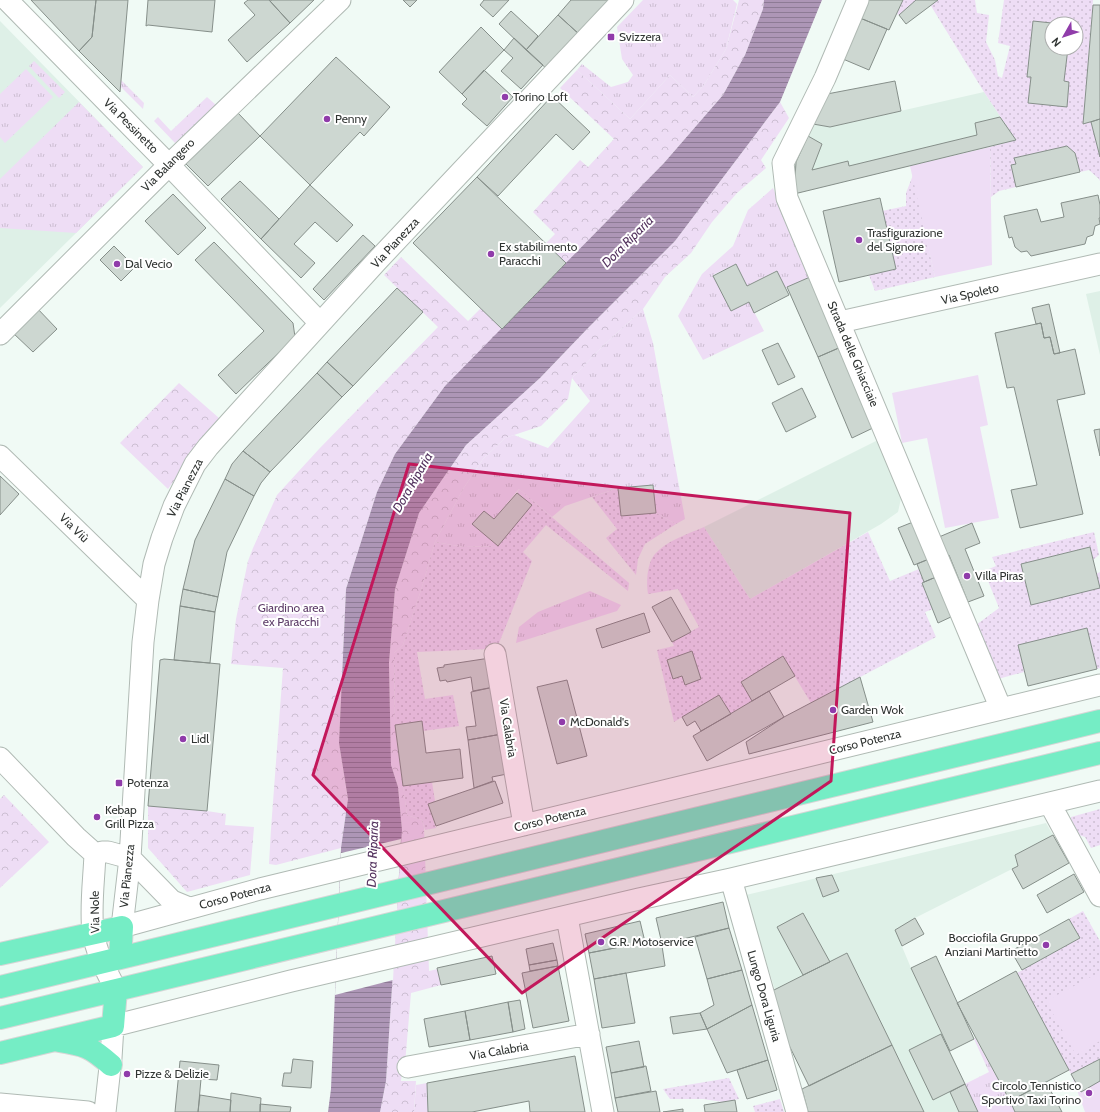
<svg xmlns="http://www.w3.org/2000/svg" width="1100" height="1112" font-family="Cabin,sans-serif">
	<defs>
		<pattern id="grass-tufts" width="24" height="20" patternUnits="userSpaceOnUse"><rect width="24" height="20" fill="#eeddf5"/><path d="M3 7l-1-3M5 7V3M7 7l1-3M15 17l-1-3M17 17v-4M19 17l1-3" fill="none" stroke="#ccbed2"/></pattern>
		<pattern id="forest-crowns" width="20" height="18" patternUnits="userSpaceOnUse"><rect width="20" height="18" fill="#eeddf5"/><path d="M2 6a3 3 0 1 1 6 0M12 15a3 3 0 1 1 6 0" fill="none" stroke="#ccbed2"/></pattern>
		<pattern id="garden-dots" width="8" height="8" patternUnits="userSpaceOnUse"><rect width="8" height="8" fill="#eeddf5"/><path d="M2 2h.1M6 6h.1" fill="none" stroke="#ccbed2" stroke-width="1.8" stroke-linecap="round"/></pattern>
		<pattern id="water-rules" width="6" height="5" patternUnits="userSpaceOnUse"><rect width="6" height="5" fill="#ad96b6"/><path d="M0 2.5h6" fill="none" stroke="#8d7b95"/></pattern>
	</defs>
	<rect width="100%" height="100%" fill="#f0faf5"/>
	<!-- built -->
	<path fill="#def0e7" d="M0,21l143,146 -143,141z
		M984,92l32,48 -222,54 2,-32 17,-38 17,3z
		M1100,291v64l-14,-61z
		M880,439l22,55 -4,18 -17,12 -131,75 -46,-72z
		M1046,823l23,40 -46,26 -11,-20 -97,49 -20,12 16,38 54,116 -15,8 9,20h-35l-77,-159 -72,37 -18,-58 -11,-37z"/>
	<!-- grass -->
	<path fill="url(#grass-tufts)" d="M643,0h90l4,4 -11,45 -22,36 -11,12 -23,-22 -40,44 -53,-49 5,-6 29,23 17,-5 5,-7 -11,-16 -5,-32z
		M34,61l31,31 -6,6 -30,-32z
		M26,69l27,28 -48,46 -5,-6v-43z
		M121,80l23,23 -1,6 -22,-22z
		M207,97l9,8 -41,38 -21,-22 4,-4 13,14z
		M79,102l64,65 -67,66 -76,-5v-49z
		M773,188l37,89 -25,11 -9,-17 -29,15 -11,-22 -23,11 18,36 18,-9 15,29 -61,29 -25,-44 24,-42 31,-28 15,-36z
		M643,309l10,34 32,176 -9,5 -20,-11 -3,-28 -35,3 -53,18 -13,11 -33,-28 -25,30 -10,-8 -11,13 25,22 -34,1 -29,-5 28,-53 20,-30 22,-21 9,-3 34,13 42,-47 -18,-23 32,-33z
		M590,591l31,14 -4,6 -101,32 3,-16 19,-15z
		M975,1038l35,63 5,11h-37l-13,-28 24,-12 -15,-33z
		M427,1083l1,29h-14l2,-27z"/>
	<!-- forest -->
	<path fill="url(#forest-crowns)" d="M739,0h25l-1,9 -18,46 -22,40 -59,68 -98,100 -20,-20 9,-9 -22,-22 47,-52 8,7 26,-28 -54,-51 17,-18 53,49 40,-44 23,22 11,-12 22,-36z
		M780,102l9,16 -28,42 5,8 -29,25 -25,29 -21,31 -26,24 -22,32 -39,36 -32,33 -4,21 -27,27 -36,12 -22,21 -20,30 -28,53 -13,45 -19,58 -9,8 1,72 12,90 15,5 2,7 5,144 9,-2 3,16 -30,8 -6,71 -3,7 -1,10h15l-2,31h-34l6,-31 16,-251 -4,-43 -7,-22 -2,-102 6,-74 24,-76 47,-68 74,-67 48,-50 87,-87z
		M401,257l67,64 13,-13 21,21 -57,57 -50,68 -18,38 -31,97 -7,154 9,56 -7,49 -65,17 -7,-1 2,-35 12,-161 -52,-4 5,-45 12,-58 5,-13 24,-53 42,-46 119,-122 -54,-52z
		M179,383l40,35 -51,71 -48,-46z
		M4,795l45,47 -49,46v-89z
		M148,806l59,5 19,3 -1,11 29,2 -4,48 -63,17 -39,-44z"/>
	<!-- garden -->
	<path fill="url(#garden-dots)" fill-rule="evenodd" d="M903,0h13l-17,15 -2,-1z
		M938,0h37l2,13 12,2 -3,27 9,18 3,16 4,2 8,-32 -12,-3 6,-43h89l-10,123 8,-1 9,35v24l-1,-2 -10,-9 -9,2 -5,-19 -8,-7 -52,12 1,6 -5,1 5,22 -17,4 -8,6 -1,-50 26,-7 -32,-48 -53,-86zM1052,24h24v24h-24z
		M913,175l22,102 -60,14 -6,-16 13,-64 24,-5v-13z
		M618,488l3,28 35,-3 20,11 -31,20 -7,15 -2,16 -30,-37 11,-9 -25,-32z
		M519,489l110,94 -1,8 -82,-66 -23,27 9,9 -35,87 -9,1 -71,3 8,47 28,-4 6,31 -36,5 -1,-9 -27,3 -1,-72 9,-8 19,-58 13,-45 29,5 34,-1 33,-41 -14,-12z
		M704,527l46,72 118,-67 22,49 29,-12 5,13 -2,1 11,26 -8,3 11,25 -125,66 -28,-46 -42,25 11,19 -21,13 -12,-19 -45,27 -17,-72 17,-4 -2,-4 27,-15 -21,-38 -30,5c-2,-12 -1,-31 7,-40 11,-13 33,-20 49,-27z
		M1094,532l5,23 -6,5 -4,-13 -68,17 10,41 69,-33v96l-3,1 -10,-41 -69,17 6,27 -26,7 -22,-54 23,-17 -15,-37 12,-5 -4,-9z
		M432,782l3,19 -7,3 8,24 -11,2 -3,-10 -15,-5 -4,-29z
		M1100,809v36l-9,3 -6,-11 -9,-3 -5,-9v-8z
		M1083,911l17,30v118l-29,15 -54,-101 63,-35 -11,-19z
		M729,1078l10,21 -16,3 -20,-3h-33l-7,-10z
		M780,1099l4,13h-29l-2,-6z"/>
	<!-- pitch -->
	<path fill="#eeddf5" d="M990,147l2,118 -57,12 -25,-111z
		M978,375l10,50 -8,2 19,91 -54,10 -18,-90 -25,5 -10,-50z
		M1100,972v69l-24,14 -30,-54z
		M1100,1059v53h-15l-14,-38z"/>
	<!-- water -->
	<path fill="url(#water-rules)" d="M764,0h58l-42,102 -105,139 -87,87 -48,50 -74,67 -47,68 -24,76 -6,74 2,102 7,22 4,43 -16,251 -6,31h-52l3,-23 10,-241 7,-49 -9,-56 7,-154 31,-97 18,-38 50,-68 219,-223 59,-68 22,-40 18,-46z"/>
	<!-- pier -->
	<path fill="#f0faf5" d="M401,839l-8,141 -58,15 6,-142z"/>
	<!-- building -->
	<path fill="#cdd7d1" stroke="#868f8a" d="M31,0h65l-4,37 -13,14z
		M96,0h32l-8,92 -41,-41 13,-14z
		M148,0h67l-3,32 -64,-7 -2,1z
		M248,0h21l21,23 -43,39 -19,-22 27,-25 -11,-12z
		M272,0h42l-24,23 -20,-22z
		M403,0h14l-7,7z
		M484,0h25l-16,17 -13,-12z
		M571,0h41l-32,35 -22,-20z
		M868,0h35l-14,30 -29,-12z
		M916,0h22l-32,24 -7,-9z
		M1093,5h7v114l-17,5z
		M511,11l27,25 -12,14 -27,-26z
		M558,15l22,20 -32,35 -22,-20z
		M860,18l27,11 -18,41 -26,-11z
		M1033,21l28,3h-9v24h16l-4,33 5,1 -2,25 -39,-4 3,-26h-4z
		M481,27l23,23 -42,44 -23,-22z
		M514,38l29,27 -22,24 -20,-18 12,-13 -9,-8z
		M336,57l54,50 -26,29 -4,-4 -50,53 -50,-49z
		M484,70l29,27 -26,29 -25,-22 5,-5 -5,-5z
		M895,81l6,30 -71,16 -17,-3 14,-30z
		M552,96l38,36 -17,18 -17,-16 -58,62 -21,-19z
		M238,113l22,23 -52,50 -22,-22z
		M1000,117l16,23 -222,54 2,-32 12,-26 14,8 -10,26 36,-9 1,5 128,-31 -2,-12z
		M1100,119v38l-9,-35z
		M1067,146l8,7 5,19 -64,15 -5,-22 5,-1 -2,-6z
		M477,177l89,86 -64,66 -89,-86z
		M240,181l39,38 -18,20 -40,-40z
		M310,185l43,40 -16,17 -22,-20 -21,22 21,19 -14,15 -40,-39z
		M173,194l33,34 -28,27 -33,-34z
		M1098,195l2,10v13h-1l1,6 -5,2 -2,9 -6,2 -2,7 -54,12 -4,-5 -6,1 -6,-5 -3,-10 -3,1 -5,-22 33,-7 4,13 23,-5 -3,-14z
		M880,198l16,71 -57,13 -16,-71z
		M363,235l12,11 -51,54 -11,-11z
		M214,242l79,81 2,14 -59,57 -18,-19 46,-44 -69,-71z
		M114,246l21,21 -14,14 -21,-21z
		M736,264l11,22 30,-15 12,24 -35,18 -5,-11 -18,9 -18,-35z
		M810,277l31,70 -23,10 -31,-70z
		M397,288l26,24 -70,74 -26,-24z
		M1049,304l11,49 -6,1 -4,-17 -6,1 -3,-15 -5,1 -4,-16z
		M35,306l22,23 -24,23 -21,-20z
		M1041,323l3,15 6,-1 4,17 21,-5 10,45 -28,6 26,114 -63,14 -9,-38 26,-5 -23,-98 -7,1 -12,-55z
		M778,343l17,34 -17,8 -16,-35z
		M841,347l34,80 -23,11 -34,-81z
		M327,362l26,24 -11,11 -25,-24z
		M317,373l25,24 -72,75 -27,-21z
		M802,388l14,29 -30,15 -14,-29z
		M1100,429v27l-6,-26z
		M243,451l27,21 -9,11 -7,13 -29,-17 7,-15z
		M0,476l19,18 -19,21z
		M225,479l29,17 -27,56 -9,45 -35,-8 12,-49z
		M653,485l3,28 -35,3 -3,-28z
		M517,493l15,12 -34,41 -26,-22 12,-13 10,8z
		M913,522l16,37 -15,6 -16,-37z
		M972,523l8,20 -15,6 19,47 -16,6 -19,-47 -2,1 -8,-19z
		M1090,547l10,41 -69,17 -10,-41z
		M929,559l7,18 -12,5 -7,-18z
		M936,577l17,39 -15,7 -16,-40z
		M183,589l35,8 -3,15 -35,-6z
		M671,597l20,35 -19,10 -20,-35z
		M180,606l35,6 -5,51 -36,-3z
		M644,613l6,19 -48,16 -6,-19z
		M1087,628l10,41 -69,17 -10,-41z
		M692,651l9,28 -16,6 -3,-9 -9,3 -6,-19z
		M783,656l12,20 -43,25 -11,-19z
		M490,658l4,29 -21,4 -2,-14 -24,5 -1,-2 -6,1 -3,-13 7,-1v-2z
		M164,659l56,5 -13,147 -59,-5 12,-146z
		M860,677l13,45 -124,32 -3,-12 38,-25z
		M567,680l20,76 -30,8 -20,-77z
		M494,687l8,47 -34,6 -2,-13 10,-1 -5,-34z
		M769,691l15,26 -77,44 -14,-25z
		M719,695l12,19 -30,17 -6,-10 -8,5 -5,-9z
		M422,721l4,32 34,-4 3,29 -60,8 -8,-61z
		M502,734l5,40 -15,3 1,4 -19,7 -6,-48z
		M495,781l8,22 -67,23 -8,-22z
		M1053,835l16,28 -46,26 -11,-20 6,-3 -3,-11z
		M1074,874l10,18 -37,21 -10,-18z
		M832,875l7,16 -16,6 -7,-19z
		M723,902l6,26 -67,16 -6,-26z
		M803,913l27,49 -27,13 -26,-48z
		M915,918l9,16 -22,12 -7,-16z
		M1069,919l11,19 -58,32 -11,-19z
		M640,921l5,21 -56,11 -4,-19z
		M729,928l13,42 -35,9 -12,-42z
		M661,939l4,27 -71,13 -5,-26z
		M553,943l4,17 -28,5 -3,-16z
		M847,953l45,92 -83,41 -25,-51 -12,-44z
		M492,956l4,18 -55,11 -4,-17z
		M936,956l38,83 -24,12 -39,-83z
		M557,960l1,6 -28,5 -1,-6z
		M558,966l11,55 -36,7 -11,-55z
		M742,970l10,35 -45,24 -7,-16 14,-8 -7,-26z
		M1016,971l53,99 -59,31 -53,-98z
		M626,973l9,50 -33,5 -8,-49z
		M520,1000l5,29 -12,3 -5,-30z
		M508,1002l5,30 -43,8 -5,-29z
		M752,1005l16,55 -41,13 -20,-44z
		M465,1011l5,29 -41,7 -5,-28z
		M700,1013l7,16 -34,5 -3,-17z
		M941,1034l24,50 -32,16 -24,-50z
		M639,1041l5,26 -33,6 -5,-26z
		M892,1045l32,67h-116l-6,-23z
		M575,1056l10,56h-55l-1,-11 -57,11h-44l-1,-29z
		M293,1059l20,2 -2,27 -29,-2 2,-13h7z
		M1100,1059v22l-19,11 -10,-18z
		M768,1060l9,30 -30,9 -10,-29z
		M180,1061l39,4 -2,15 -16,-1 -3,33h-23z
		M646,1066l5,25 -36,7 -4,-25z
		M1046,1082l16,30h-47l-5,-11z
		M965,1084l13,28h-19l-9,-20z
		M656,1091l4,21h-42l-3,-14z
		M231,1093l30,5 -1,14h-30z
		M200,1095l31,5 -1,12h-32z
		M735,1100l2,12h-32l-1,-7z
		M260,1104l31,3 -1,5h-30z
		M683,1109v3h-20z"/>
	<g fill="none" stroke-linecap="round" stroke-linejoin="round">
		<!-- minor casing -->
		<g stroke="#b0bab4" stroke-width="23">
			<path id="minor" d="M7,0l162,165 151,158
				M623,0l-247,262 -141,155 -27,30 -13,17 -21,42 -12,32 -8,26 -6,36 -5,42 -13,216 -8,69 138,-38 840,-204
				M858,0l-33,78 -42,85 4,35 214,511
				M840,322l260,-58
				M0,334l169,-169 171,-165
				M0,456l148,144
				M495,654l29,171
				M0,758l76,79 19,17
				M1050,804l50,92
				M95,854c-1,26 -5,53 -2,78 3,21 14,40 23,58
				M95,854l7,-2h6l22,6 42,43 17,7
				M731,879l66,233
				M567,917l36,195
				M408,1067l181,-33
				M0,1104l88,8
				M105,1112l6,-54 2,-32 178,-45 348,-82 92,-20 369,-88"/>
		</g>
		<!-- major casing -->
		<g stroke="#d6d6d6" stroke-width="24">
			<path id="major" d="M0,954l122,-27 -2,31
				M0,987l1100,-266
				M0,1018l1100,-265
				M59,1041c26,4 32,6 52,24
				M0,1053l113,-27 3,-36"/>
		</g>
		<!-- minor -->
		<use href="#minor" stroke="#fff" stroke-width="21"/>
		<!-- major -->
		<use href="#major" stroke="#75edc5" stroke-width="22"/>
	</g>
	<!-- marked area -->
	<path fill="#c2185b" fill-opacity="0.2" stroke="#c2185b" stroke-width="3" stroke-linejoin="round" d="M409,464l441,49 -19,268 -309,212 -209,-218z"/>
	<!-- markers -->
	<g fill="#903caa" stroke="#fff" stroke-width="1.5">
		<rect x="607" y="33" width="8" height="8" rx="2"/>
		<circle cx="505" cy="97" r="4"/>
		<circle cx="327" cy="119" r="4"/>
		<circle cx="859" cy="240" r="4"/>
		<circle cx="491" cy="254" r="4"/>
		<circle cx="117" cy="264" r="4"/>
		<circle cx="967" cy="576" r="4"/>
		<circle cx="833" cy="710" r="4"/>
		<circle cx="562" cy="722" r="4"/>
		<circle cx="183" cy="739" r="4"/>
		<rect x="115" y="779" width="8" height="8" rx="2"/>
		<circle cx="97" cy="817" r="4"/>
		<circle cx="601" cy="942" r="4"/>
		<circle cx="1046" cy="945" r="4"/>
		<circle cx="127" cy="1074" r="4"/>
		<circle cx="1089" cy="1093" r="4"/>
	</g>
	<g text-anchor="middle" stroke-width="4" stroke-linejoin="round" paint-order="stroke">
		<!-- poi labels -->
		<g font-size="12" fill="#303432" stroke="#fff" text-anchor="start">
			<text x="619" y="41">Svizzera</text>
			<text x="513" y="101">Torino Loft</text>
			<text x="335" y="123">Penny</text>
			<text x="867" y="237">Trasfigurazione<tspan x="867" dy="14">del Signore</tspan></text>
			<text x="499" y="251">Ex stabilimento<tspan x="499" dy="14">Paracchi</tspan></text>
			<text x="125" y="268">Dal Vecio</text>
			<text x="975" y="580">Villa Piras</text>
			<text x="841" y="714">Garden Wok</text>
			<text x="570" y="726">McDonald's</text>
			<text x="191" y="743">Lidl</text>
			<text x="127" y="787">Potenza</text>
			<text x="105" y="814">Kebap<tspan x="105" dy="14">Grill Pizza</tspan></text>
			<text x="1038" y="942" text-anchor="end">Bocciofila Gruppo<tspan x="1038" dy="14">Anziani Martinetto</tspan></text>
			<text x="609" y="946">G.R. Motoservice</text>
			<text x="135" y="1078">Pizze &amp; Delizie</text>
			<text x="1081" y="1090" text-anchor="end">Circolo Tennistico<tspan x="1081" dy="14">Sportivo Taxi Torino</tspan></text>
		</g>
		<!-- street labels -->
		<g font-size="12" fill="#303432" stroke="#fff">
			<text transform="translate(131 126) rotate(45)" y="4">Via Pessinetto</text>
			<text transform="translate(168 165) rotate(-45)" y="4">Via Balangero</text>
			<text transform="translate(395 243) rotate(-47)" y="4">Via Pianezza</text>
			<text transform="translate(970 294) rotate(-13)" y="4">Via Spoleto</text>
			<text transform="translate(853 354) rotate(67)" y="4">Strada delle Ghiacciaie</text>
			<text transform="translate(185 488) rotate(-63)" y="4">Via Pianezza</text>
			<text transform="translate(74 528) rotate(44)" y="4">Via Viù</text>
			<text transform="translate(508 728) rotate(81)" y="4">Via Calabria</text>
			<text transform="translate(865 742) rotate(-14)" y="4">Corso Potenza</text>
			<text transform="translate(550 819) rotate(-14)" y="4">Corso Potenza</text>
			<text transform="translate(127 876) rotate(-84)" y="4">Via Pianezza</text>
			<text transform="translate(235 896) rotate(-15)" y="4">Corso Potenza</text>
			<text transform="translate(95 912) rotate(-91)" y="4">Via Nole</text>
			<text transform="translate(764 996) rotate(74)" y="4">Lungo Dora Liguria</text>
			<text transform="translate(499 1051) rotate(-10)" y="4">Via Calabria</text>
		</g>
		<!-- park labels -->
		<g font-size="12" fill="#5d3c68" stroke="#fff">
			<text x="291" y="612">Giardino area<tspan x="291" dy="14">ex Paracchi</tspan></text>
		</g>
		<!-- water labels -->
		<g font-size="13" font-style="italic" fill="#54335f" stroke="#fff">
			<text transform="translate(627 241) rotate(-45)" y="5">Dora Riparia</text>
			<text transform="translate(412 482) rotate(-60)" y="5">Dora Riparia</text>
			<text transform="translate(372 854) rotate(-88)" y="5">Dora Riparia</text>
		</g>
	</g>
	<!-- north arrow -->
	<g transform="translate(1064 36) rotate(231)"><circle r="19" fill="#ffffff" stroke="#acaead"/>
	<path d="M0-3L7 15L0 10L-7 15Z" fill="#903caa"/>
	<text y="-6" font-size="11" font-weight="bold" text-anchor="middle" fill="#303432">N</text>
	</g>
</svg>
